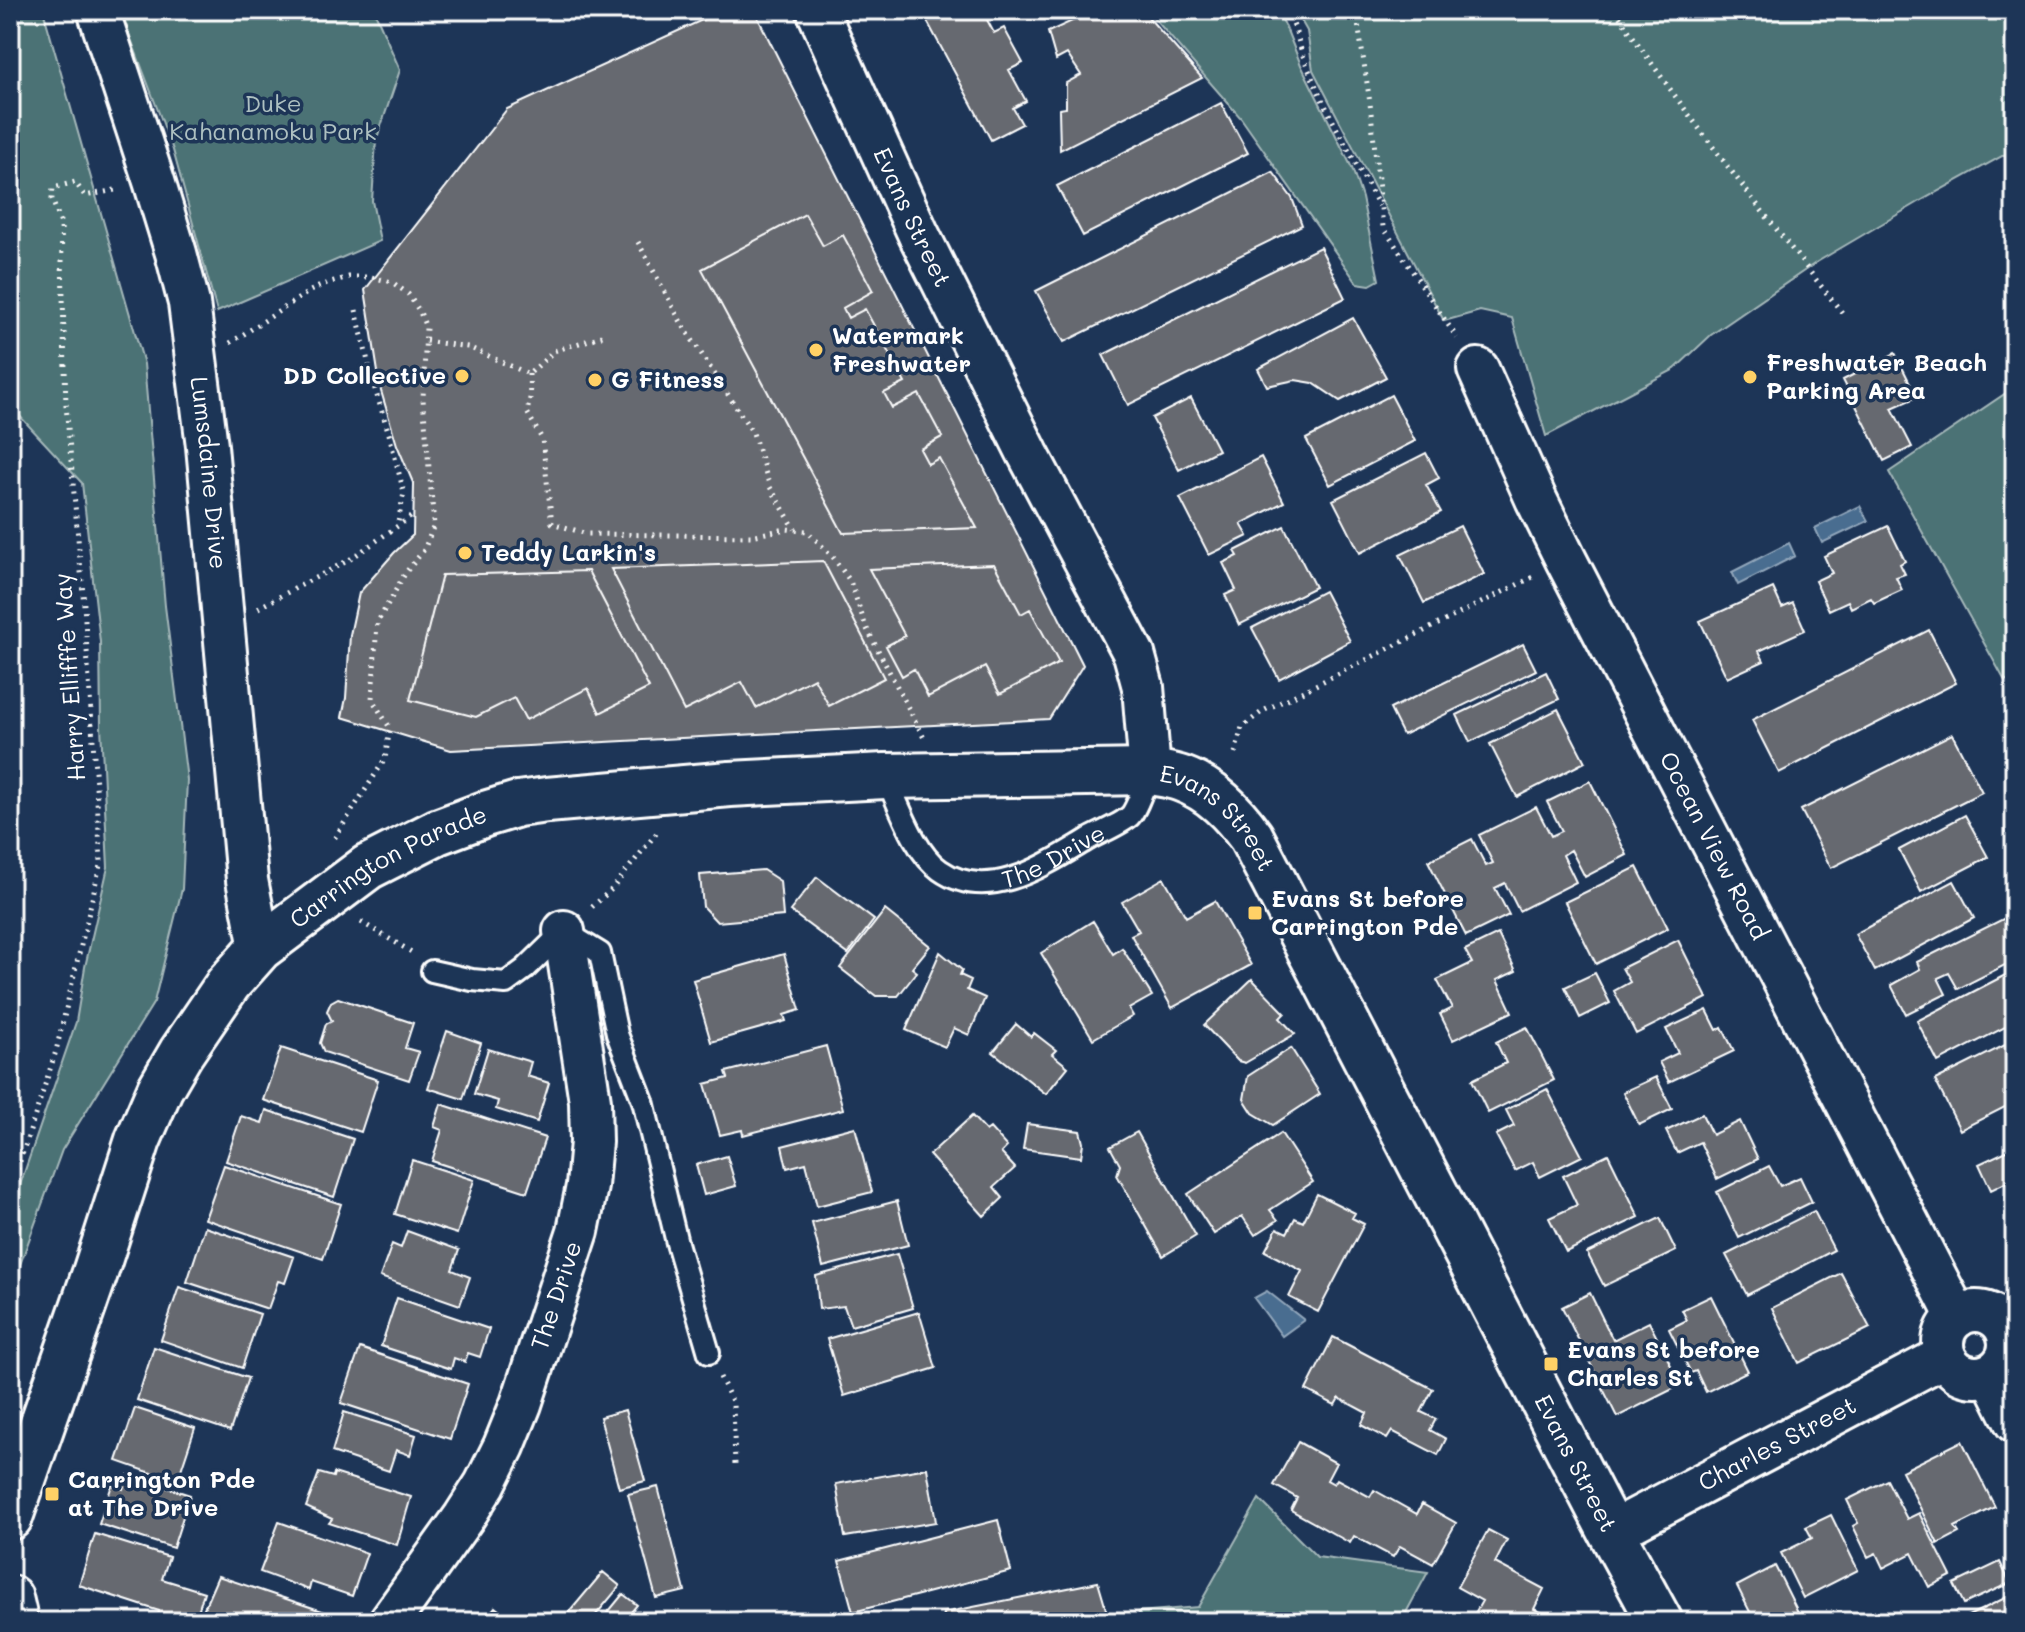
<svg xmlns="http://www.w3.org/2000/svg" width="2025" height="1632" font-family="Mali,sans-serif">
	<rect width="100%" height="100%" fill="#1d3557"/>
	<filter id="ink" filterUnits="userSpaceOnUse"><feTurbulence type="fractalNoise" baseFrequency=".0125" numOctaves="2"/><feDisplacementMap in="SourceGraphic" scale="16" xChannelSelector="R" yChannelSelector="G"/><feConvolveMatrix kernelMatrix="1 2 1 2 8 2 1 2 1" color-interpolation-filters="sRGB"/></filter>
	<g filter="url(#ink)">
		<!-- green -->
		<path fill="#4b7275" stroke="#a5b8ba" stroke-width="2" d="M10,10h33l101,354 21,242 22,174 -5,109 -28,113 -92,148 -52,142v-78l66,-192 9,-55 23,-100 -7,-141 -1,-84 -18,-159 -67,-72 -5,-11z
			M120,10h254l26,60 -24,71 -4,60 8,40 -163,71 -44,-162z
			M1147,10h128l9,13 17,42 51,103 10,30 17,82 -9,5 -13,-2 -116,-165z
			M1295,10h720v139l-91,50 -107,63 -106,73 -36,34 -129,67 -34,-118 -32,-7 -36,10 -131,-251 -6,-39z
			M2015,387v289l-10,5 -116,-209z
			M1259,1499l58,58 111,15 -27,50h-130l-35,-7 -22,7h-76l1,-10 59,-5z"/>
		<!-- water -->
		<path fill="#496d90" stroke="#92a7bc" stroke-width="2" d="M1860,506l8,15 -46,22 -7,-15z
			M1789,543l6,13 -57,29 -6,-13z
			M1267,1291l37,29 -22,16 -28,-38z"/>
		<!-- building -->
		<path fill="#666970" stroke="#fff" stroke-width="2" d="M724,10h30l329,655 -34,54 -598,31 -109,-33 4,-19 4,-63 9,-42 35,-40 19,-18 1,-50 -17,-40 -16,-54 -16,-101 142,-181z
			M921,10h81l-16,8 8,15 10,-5 19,35 -14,7 17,31 -13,7 9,16 -31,16z
			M1096,10h46l60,68 -142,72 -1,-41 7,-1v-25l15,-8 -14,-21 -11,6 -8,-28z
			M1221,103l27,50 -165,83 -26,-50z
			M1273,172l19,26 10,27 -238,117 -28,-51z
			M805,214l18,32 20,-11 30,56 -30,17 5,10 17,-9 40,74 -21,10 8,15 27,-14 23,43 -22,12 8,15 11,-6 38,70 -134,5 -141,-264z
			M1320,247l25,51 -217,107 -25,-50z
			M1353,318l33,59 -46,24 -27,-18 -18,-3 -28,6 -9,-17z
			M1895,353l22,44 -25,11 20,39 -28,14 -41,-81z
			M1391,395l24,46 -85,44 -24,-46z
			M1191,398l27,52 -39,20 -27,-52z
			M1426,453l13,25 -13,7 15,27 -81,41 -27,-53z
			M1261,457l23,45 -43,22 7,12 -39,19 -29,-57z
			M1284,526l31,61 -76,38 -14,-30 11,-5 -13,-27 15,-7 -3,-5z
			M1460,526l24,48 -60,29 -24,-48z
			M1888,526l17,35 -5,3 5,10 -9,3 6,13 -28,13 -3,-5 -20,10 -3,-7 -19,9 -14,-29 17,-8 -8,-17z
			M823,561l61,117 -55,28 -15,-28 -58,30 -14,-26 -58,29 -73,-142z
			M994,564l27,50 9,-5 29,54 -59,31 -15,-27 -57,30 -14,-28 -12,7 -16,-30 19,-10 -36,-67z
			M588,571l61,117 -49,25 -12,-25 -62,32 -12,-22 -38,19 -66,-17 32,-125z
			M1773,588l9,20 11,-5 12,27 -46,21 5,10 -37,17 -27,-57z
			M1324,591l26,50 -71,38 -27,-51z
			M1929,630l27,53 -177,90 -27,-53z
			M1523,644l13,26 -133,65 -13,-26z
			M1546,672l13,27 -89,43 -13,-27z
			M1558,709l27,53 -68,35 -27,-53z
			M1952,734l30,58 -151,76 -30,-58z
			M1590,781l37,74 -42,22 -14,-27 -8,5 13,27 -57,29 -14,-28 -10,5 14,27 -43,21 -38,-75 44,-22 14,27 7,-3 -14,-28 57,-28 15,29 11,-5 -15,-29z
			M1965,815l23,42 -67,35 -22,-42z
			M1637,867l31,61 -72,36 -31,-62z
			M763,870l17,11 3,35 -66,6 -14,-15 -3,-32z
			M817,877l57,43 -26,34 -58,-43z
			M1164,878l22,39 29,-16 36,64 -79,43 -41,-73 8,-4 -17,-29z
			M1954,881l20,37 -99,53 -20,-37z
			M885,910l45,36 -18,22 5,4 -19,24h-22l-36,-28z
			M2015,913v47l-57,29 -9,-16 -11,5 8,16 -40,20 -15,-29 29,-16 -3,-7z
			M1093,921l20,33 9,-6 30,48 -23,13 4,7 -40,23 -52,-86z
			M1498,934l18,37 -19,9 15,32 -59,28 -13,-26 12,-6 -15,-28 35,-17 -7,-13z
			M1678,940l29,58 -71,36 -22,-43 16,-9 -8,-14z
			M940,952l22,18 -2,5 11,5 -4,10 18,8 -16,37 -15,-7 -9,19 -39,-17z
			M784,954l16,56 -16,5 2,6 -75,21 -18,-62z
			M2015,970v52l-77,40 -21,-41z
			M1595,973l15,30 -30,15 -15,-31z
			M1252,979l33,34 -5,5 15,16 -50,29 -7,-2 -34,-36z
			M338,998l75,25 -8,25 14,4 -10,28 -85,-28 -4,-9 6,-19 6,-3 -5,-10 4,-9z
			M1707,1010l10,20 5,-3 12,24 -65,31 -10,-20 19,-9 -12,-24z
			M1016,1024l15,13 3,-4 22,17 -4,4 16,13 -22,27 -53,-42z
			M1527,1027l27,53 -66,33 -16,-33 34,-17 -10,-21z
			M447,1031l34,12 -18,56 -35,-11z
			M2015,1040v62l-55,28 -25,-50z
			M826,1046l17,63 -100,26 -1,-5 -22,5 -15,-51 23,-6 -2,-6z
			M281,1048l97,32 -17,52 -98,-32z
			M1291,1048l29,46 -47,31 -20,-12 -9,-14 4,-23z
			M488,1049l43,13 -4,14 22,7 -12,39 -41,-13 2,-8 -24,-7z
			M1656,1077l16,32 -33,16 -16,-33z
			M1547,1089l35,67 -42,21 -7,-15 -18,9 -19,-36 18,-9 -8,-16z
			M441,1104l104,34 -18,54 -95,-31 10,-31 -8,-3z
			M266,1110l87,29 -19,58 -108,-36 15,-45 21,7z
			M1702,1114l10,21 28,-14 18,38 -41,20 -17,-37 -23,11 -11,-22z
			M972,1116l14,15 4,-3 17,19 -6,6 14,15 -21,19 9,11 -19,18 -55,-61z
			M1027,1124l53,7 3,12 -2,14 -58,-8z
			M855,1127l17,65 -55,14 -11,-43 -19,5 -5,-22z
			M1137,1132l59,104 -33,20 -46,-81 3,-10 -10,-18z
			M1281,1133l32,49 -43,28 8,10 -23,15 -13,-19 -28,18 -26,-40z
			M2015,1147v36l-2,-4 -22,11 -12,-26z
			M1608,1154l31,63 -73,35 -17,-34 28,-13 -14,-29z
			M727,1156l9,30 -32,9 -8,-30z
			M412,1160l62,20 -17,54 -62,-20z
			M224,1165l117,39 -18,55 -118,-40z
			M1769,1166l11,20 20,-9 12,25 -73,36 -22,-46z
			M1317,1194l38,19 -3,5 12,6 -46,88 -29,-15 13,-26 -37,-20 12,-23 10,5 8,-15 8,4z
			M897,1201l11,44 -85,22 -11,-44z
			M1814,1211l20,39 -87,45 -21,-40z
			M1660,1218l16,33 -72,35 -17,-33z
			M205,1227l89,30 -9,26 -7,-2 -10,28 -81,-27z
			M407,1231l52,19 -7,20 18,7 -10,28 -80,-28 12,-33 9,4z
			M897,1254l16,54 -62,18 -7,-20 -25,3 -3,-33z
			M1841,1273l29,55 -71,35 -27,-55z
			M179,1287l81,27 -18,54 -81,-28z
			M1590,1293l23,47 36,-18 32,63 -64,32 -55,-110z
			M1711,1296l37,75 -42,21 -10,-21 -5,2 -22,-44 18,-9 -5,-10z
			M397,1298l92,31 -9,28 -12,-4 -3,9 -11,-4 -3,11 -70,-23z
			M919,1312l17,56 -92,28 -17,-57z
			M1333,1337l100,52 -12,23 15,7 -6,11 16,9 -8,16 -46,-24 -5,8 -26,-14 6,-12 -28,-15 -4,7 -29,-15z
			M154,1347l94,31 -18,53 -93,-31z
			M360,1348l108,36 -18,55 -109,-36z
			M135,1408l60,20 -18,54 -60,-21z
			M625,1410l20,71 -26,7 -19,-71z
			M344,1412l72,23 -6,20 -14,-5 -7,21 -57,-19z
			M1962,1441l33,66 -40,20 4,6 -21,11 -36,-73z
			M1298,1442l38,21 -9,17 7,4 3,-5 33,18 4,-7 43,24 5,-10 34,19 -23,41 -33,-18 -7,11 -39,-21 -4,7 -59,-33 6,-12 -23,-13z
			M927,1468l9,54 -91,15 -9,-53z
			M319,1473l14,4 1,-4 77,24 -14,48 -68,-22 3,-4 -26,-12z
			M128,1475l62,20 -17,53 -74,-24 13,-39 11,4z
			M1887,1480l20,39 12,-6 32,63 -22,11 -17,-34 -29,15 -7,-15 -8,4 -15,-31 5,-3 -11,-23z
			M658,1487l27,104 -29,7 -28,-104z
			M1831,1515l27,55 -55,28 -22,-45 31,-15 -6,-11z
			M998,1520l13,51 -158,41 -14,-51z
			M279,1522l88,31 -15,43 -41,-14 -2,8 -49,-18z
			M1488,1530l19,10 -12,23 49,26 -10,20 11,5 -3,6 4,2h-76l12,-21 -25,-14z
			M95,1534l74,23 -7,22 42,13 -9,30h-20l-17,-6 1,-5 -80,-26z
			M2000,1562l10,21 -46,21 -10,-20z
			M1775,1566l28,56h-48l-18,-36z
			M603,1572l17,14 -30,36h-29z
			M218,1576l116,39 -2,7h-134z
			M1098,1582l8,27 -6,13h-153l-4,-9z
			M623,1594l14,11 -14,17h-23z
			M2011,1595l4,8v19h-59z
			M495,1607l19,15h-31z"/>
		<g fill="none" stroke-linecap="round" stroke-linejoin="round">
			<!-- service casing -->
			<g stroke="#fff" stroke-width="26">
				<g id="service">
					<path id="s1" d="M885,776c14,28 29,76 55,94 48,34 105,-5 147,-30 12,-7 33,-15 43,-24 7,-7 15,-33 20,-44"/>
					<path d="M432,971l40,9 34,3 19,-14 39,-38 36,22 17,81 26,67 34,142 32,110"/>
				</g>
			</g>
			<!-- minor casing -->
			<g stroke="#fff" stroke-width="46">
				<g id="minor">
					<path id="s2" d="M98,10l56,171 22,72 13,50 18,143 40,434 13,68"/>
					<path id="s3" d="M817,10l101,223 110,221 106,200 9,33 7,85"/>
					<path id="s4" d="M1478,369l58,130 30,61 391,757"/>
					<circle cx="1976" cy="1344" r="33"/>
					<path d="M1991,1374l24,48"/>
					<path id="s5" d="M1611,1532l334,-176"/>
					<path id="s6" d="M389,1622l75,-105 21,-33 19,-38 17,-42 57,-173 9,-45 4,-44 -1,-41 -26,-170"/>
				</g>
			</g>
			<!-- tertiary casing -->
			<g stroke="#fff" stroke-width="50">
				<g id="tertiary">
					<path id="s7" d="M10,1517l85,-244 43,-133 22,-51 21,-36 47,-69 32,-36 108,-81 69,-35 48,-18 33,-10 29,-4 183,-16 155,-8 265,-4c10,2 22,3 32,7 30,11 51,33 69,58l360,695 49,90"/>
					<path d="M10,1598l4,17 -2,7"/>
				</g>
			</g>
			<!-- path -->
			<path stroke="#fff" stroke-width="5" stroke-dasharray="2 6" stroke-linecap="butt" d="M1287,10c10,19 12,39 21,58 20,48 47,93 71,138
				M1356,10l14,93 13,124 74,111
				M1615,10c71,106 150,205 229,305
				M638,242l44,82 71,109 17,54 25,42
				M356,310l17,73 16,51 15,59 -7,34
				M426,341l42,6 61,27 25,-23 51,-16
				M230,343l80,-52 17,-8 22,-6h22l21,5 16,12 12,18 6,16 -3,71 11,126 -10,25 -18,22 -29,51 -5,76 18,29 -5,31 -51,80
				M529,374l1,24 -3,14 15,27 10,84 35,11 164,2 35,-7 21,2 26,26 17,24 16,46 58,111
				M258,608l91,-48 63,-44
				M1235,753l7,-26 21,-16 270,-134
				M592,907l20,-18 47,-59
				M361,922l54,32
				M10,1192l46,-141 45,-190 -17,-256 -18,-200 -5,-181 -9,-25 1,-11 22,-6 10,14 35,-7
				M720,1377l13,26 2,62"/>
			<!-- service -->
			<use href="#service" stroke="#1d3557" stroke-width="20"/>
			<!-- minor -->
			<use href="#minor" stroke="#1d3557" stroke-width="40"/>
			<!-- tertiary -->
			<use href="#tertiary" stroke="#1d3557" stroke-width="44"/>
		</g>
	</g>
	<!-- markers -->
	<g fill="#ffd166" stroke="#1d3557" stroke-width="3">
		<circle cx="816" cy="350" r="8"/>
		<circle cx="462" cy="376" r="8"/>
		<circle cx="1750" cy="377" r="8"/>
		<circle cx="595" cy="380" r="8"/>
		<circle cx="465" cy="553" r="8"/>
		<rect x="1247" y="905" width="16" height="16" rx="4"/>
		<rect x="1543" y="1356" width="16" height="16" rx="4"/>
		<rect x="44" y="1486" width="16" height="16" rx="4"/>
	</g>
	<g text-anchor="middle" stroke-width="7" stroke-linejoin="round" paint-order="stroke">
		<!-- park labels -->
		<g font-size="24" fill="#aec0c1" stroke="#1d3557">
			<text x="273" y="112">Duke<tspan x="273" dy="28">Kahanamoku Park</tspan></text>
		</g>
		<!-- street labels -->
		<g font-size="24" fill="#fff" stroke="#1d3557">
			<text dy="8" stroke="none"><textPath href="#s3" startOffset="228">Evans Street</textPath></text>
			<text dy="8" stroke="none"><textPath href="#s2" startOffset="478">Lumsdaine Drive</textPath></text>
			<text transform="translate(70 677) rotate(-94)" y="8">Harry Ellifffe Way</text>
			<text dy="8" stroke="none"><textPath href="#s7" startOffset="1644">Evans Street</textPath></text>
			<text dy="8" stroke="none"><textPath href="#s4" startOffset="532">Ocean View Road</textPath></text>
			<text dy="8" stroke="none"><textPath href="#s1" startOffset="232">The Drive</textPath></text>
			<text dy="8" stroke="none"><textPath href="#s7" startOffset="780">Carrington Parade</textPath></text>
			<text dy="8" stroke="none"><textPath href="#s6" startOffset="370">The Drive</textPath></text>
			<text dy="8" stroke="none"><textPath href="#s5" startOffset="188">Charles Street</textPath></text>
			<text dy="8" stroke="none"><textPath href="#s7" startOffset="2388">Evans Street</textPath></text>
		</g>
		<!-- poi labels -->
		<g font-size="24" font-weight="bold" fill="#fff" stroke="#1d3557" text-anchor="start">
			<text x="832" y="344">Watermark<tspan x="832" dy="28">Freshwater</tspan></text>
			<text x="1766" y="371">Freshwater Beach<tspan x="1766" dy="28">Parking Area</tspan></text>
			<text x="446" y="384" text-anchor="end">DD Collective</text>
			<text x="611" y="388">G Fitness</text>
			<text x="481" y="561">Teddy Larkin's</text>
			<text x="1271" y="907">Evans St before<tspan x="1271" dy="28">Carrington Pde</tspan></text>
			<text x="1567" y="1358">Evans St before<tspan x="1567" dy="28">Charles St</tspan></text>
			<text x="68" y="1488">Carrington Pde<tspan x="68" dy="28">at The Drive</tspan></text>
		</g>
	</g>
	<!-- margin -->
	<rect width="2025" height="1632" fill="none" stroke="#1d3557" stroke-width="40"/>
	<rect x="20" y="20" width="1985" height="1592" fill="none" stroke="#fff" stroke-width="3" filter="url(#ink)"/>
</svg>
